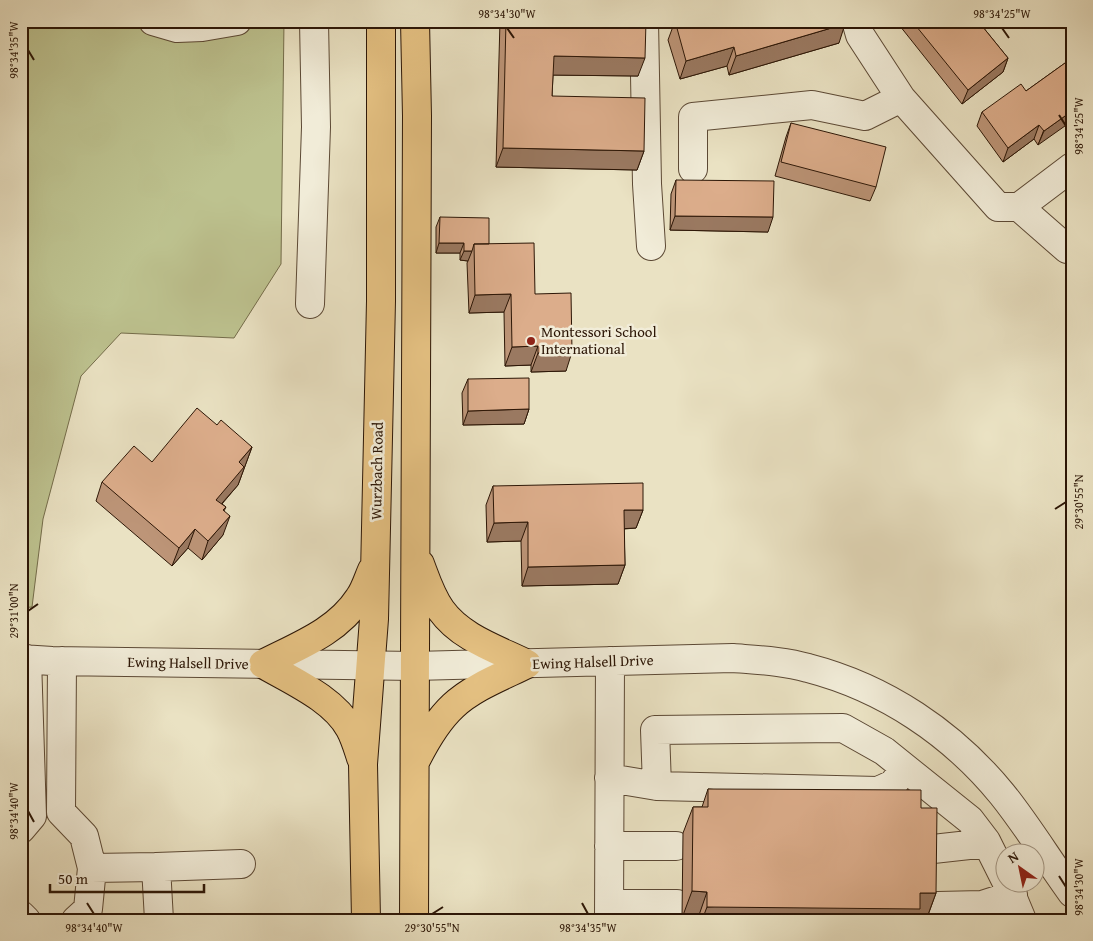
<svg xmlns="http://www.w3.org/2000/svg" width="1093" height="941" font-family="'Gentium Book Plus',serif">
	<rect width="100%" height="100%" fill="#eae2c3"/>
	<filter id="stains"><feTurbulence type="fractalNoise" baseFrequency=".004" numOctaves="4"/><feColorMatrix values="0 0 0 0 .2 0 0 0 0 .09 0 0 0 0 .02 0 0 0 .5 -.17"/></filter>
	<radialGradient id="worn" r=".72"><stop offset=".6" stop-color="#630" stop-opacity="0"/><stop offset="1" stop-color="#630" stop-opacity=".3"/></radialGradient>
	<!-- green -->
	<path fill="#bdc28f" stroke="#746c4a" d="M21,21h263l-3,243 -47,74 -113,-5 -40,43 -38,143 -11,88 -11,1z"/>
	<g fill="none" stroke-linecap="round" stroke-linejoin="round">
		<!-- minor casing -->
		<g stroke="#5c4935" stroke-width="30">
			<path id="minor" d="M153,21l24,7 25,-1 35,-6
				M644,21l3,163 4,62
				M856,21l4,14 41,63
				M693,169v-52l119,-12 53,11 36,-18 97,109h21l53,-40
				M1019,207l48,42 5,-4
				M310,304l6,-177 -2,-106
				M21,659l31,2 363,5 318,-8c25,2 51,3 75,10 77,20 144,65 194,126 25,31 46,66 70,99
				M62,661l-1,151 23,24 8,32 -4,41 -12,11
				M609,778l48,8 -2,-56 188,-2 41,23 86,69 16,21 20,40
				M657,786l221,5 15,-7 12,-16
				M21,829l11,-13 -5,-157
				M609,846h67
				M933,849l54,-6
				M92,868l64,-1
				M1007,884l15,36
				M609,904h68
				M938,906l44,-1 31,-10
				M21,915l5,5
				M159,920l-3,-53 85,-3
				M609,920l1,-259"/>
		</g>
		<!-- major casing -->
		<g stroke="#2c1606" stroke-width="30">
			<path id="major" d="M420,564c6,16 11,32 21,46 20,28 56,39 86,54
				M263,664c35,-18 74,-32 96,-66 6,-8 9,-19 13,-28
				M263,664c29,17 71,35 87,65 5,9 8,20 11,29
				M416,760c10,-20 21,-39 37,-54 20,-19 50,-30 74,-42
				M366,920l-3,-156 11,-145 7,-318v-280
				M414,920l3,-804 -2,-95"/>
		</g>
		<!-- minor -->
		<use href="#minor" stroke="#f1ecd8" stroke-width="28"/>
		<!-- major -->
		<use href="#major" stroke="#e5c182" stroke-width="28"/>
	</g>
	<!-- wall -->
	<path fill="#bd9578" stroke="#2c1606" d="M500,21h146l-8,55 -85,-1 -1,21 92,55 -7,19 -141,-3z
		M675,21l164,22 -110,32 -2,-9 -47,13 -12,-39z
		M896,21h82l30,37 -5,14 -41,32z
		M1072,58l-34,87 -4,-6 -31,23 -26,-36 5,-14 44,-21z
		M791,123l85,64 -6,14 -95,-25 11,-39z
		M676,180l92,52 -98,-2 1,-36z
		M440,217l49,27 46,50 31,77 -35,1v-7l-26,1 -1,-54 -35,1 -2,-50 1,-2 -8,-1v-7h-24v-26z
		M468,379l61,30 -5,15 -61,1 -1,-32z
		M217,425l35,22 -14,38 -16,19 4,3 -2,4 -1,24 -21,25 -14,-12 -16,18 -76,-65 6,-19 50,-20z
		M493,486l150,24 -7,18 -12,1 1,36 -7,19 -96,2 -1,-45 -34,1 -1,-37z
		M708,789l213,19 15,85 -9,25 74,2h-303v-2h-16l1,-85 10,-26h9z"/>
	<!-- shaded-wall -->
	<path fill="#9a7961" stroke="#2c1606" d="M845,24l-6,19 -110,32 7,-19z
		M734,47l-7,19 -47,13 6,-18z
		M554,56l91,2 -7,18 -91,-1z
		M1008,58l-5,14 -41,32 6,-14z
		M1072,111v10l-34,24 6,-14z
		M1039,125l-5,14 -31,23 5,-14z
		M503,148l141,3 -7,19 -141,-3z
		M675,216l98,1 -5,15 -98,-2z
		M439,243h25l-4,10h-24z
		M464,251h8l-4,10 -8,-1z
		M511,294l-7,18 -35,1 6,-18z
		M538,346l-7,19 -26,1 7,-19z
		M572,352l-6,19 -35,1 7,-19z
		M529,409l-5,15 -61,1 5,-14z
		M252,447l-14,38 -29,33 7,-18 23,-38z
		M624,510h19l-7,18 -19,1z
		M230,516l-7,19 -21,25 6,-19z
		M528,522l-7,19 -34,1 7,-19z
		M195,529l-7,19 -16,18 7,-18z
		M625,565l-7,19 -96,2 6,-19z
		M692,891l15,1 -9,26h-16z
		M920,893h16l-10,27h-224l5,-13z"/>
	<!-- building -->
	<path fill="#dcad8b" stroke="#2c1606" d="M506,21h140l-1,37 -91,-2 -2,40 93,2 -1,53 -141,-3z
		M675,21h170v3l-109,32 -2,-9 -48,14z
		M912,21h66l30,37 -40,32z
		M1072,58v53l-28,20 -5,-6 -31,23 -26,-36 39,-28 5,7z
		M791,123l95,24 -10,40 -95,-25z
		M676,180l98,1 -1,36 -98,-1z
		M440,217l49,1v26h-15l-2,7h-8v-8h-25z
		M534,243l1,51 36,-1 1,59 -34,1v-7l-26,1 -1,-53 -36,1 -1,-51z
		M529,378v31l-61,2v-32z
		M197,408l20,17 4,-5 31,27 -13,15 5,5 -28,33 10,7 -3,3 7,6 -22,25 -13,-12 -16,19 -77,-66 32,-36 18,16z
		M643,483v27h-19l1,55 -97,2v-45l-34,1 -1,-37z
		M708,789l213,1v18h16l-1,85h-16v16l-213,-2v-15l-15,-1 1,-84h15z
		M923,918h78v2h-78z
		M830,919h75v1h-75z"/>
	<!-- ticks -->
	<path fill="none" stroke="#2c1606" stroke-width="2" d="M507,28l7,10M1002,28l7,10M28,50l6,10M1059,115l7,11M1055,509l11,-7M28,611l10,-7M28,811l6,11M1059,876l7,11M87,903l7,11M582,903l6,11M432,914l11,-7"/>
	<!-- markers -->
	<circle fill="#8f2418" stroke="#f1ecd8" stroke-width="2" cx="531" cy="341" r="5"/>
	<g text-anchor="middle" stroke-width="5" stroke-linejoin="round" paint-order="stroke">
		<!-- poi labels -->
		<g font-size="15" fill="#2c1606" stroke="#f1ecd8" text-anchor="start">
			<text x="541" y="337">Montessori School<tspan x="541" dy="17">International</tspan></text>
		</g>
		<!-- street labels -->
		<g font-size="15" fill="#2c1606" stroke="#f1ecd8">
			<text transform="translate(377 471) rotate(-89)" y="5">Wurzbach Road</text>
			<text transform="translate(593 662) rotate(-2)" y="5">Ewing Halsell Drive</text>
			<text transform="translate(188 663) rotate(1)" y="5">Ewing Halsell Drive</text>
		</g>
	</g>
	<!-- margin -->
	<rect width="1093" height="941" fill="none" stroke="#eae2c3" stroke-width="55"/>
	<!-- north arrow -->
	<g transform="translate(1020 868) rotate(327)"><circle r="24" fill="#f1ecd8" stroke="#a29684"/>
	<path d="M0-4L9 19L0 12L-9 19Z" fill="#8f2418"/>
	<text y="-8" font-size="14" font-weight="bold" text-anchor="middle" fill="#2c1606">N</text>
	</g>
	<!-- scale -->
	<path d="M50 884v8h154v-8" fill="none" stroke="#2c1606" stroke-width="2.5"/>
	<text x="58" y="884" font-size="15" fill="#2c1606" stroke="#f1ecd8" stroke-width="4" paint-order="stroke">50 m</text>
	<rect x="28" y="28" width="1038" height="886" fill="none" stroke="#2c1606" stroke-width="2"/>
	<g font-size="12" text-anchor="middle" fill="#2c1606">
		<text x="507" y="18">98°34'30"W</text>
		<text x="1002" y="18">98°34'25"W</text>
		<text transform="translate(14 50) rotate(-90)" y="4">98°34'35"W</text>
		<text transform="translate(1079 126) rotate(-90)" y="4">98°34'25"W</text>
		<text transform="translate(1079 502) rotate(-90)" y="4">29°30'55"N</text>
		<text transform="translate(14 611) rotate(-90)" y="4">29°31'00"N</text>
		<text transform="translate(14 811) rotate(-90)" y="4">98°34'40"W</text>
		<text transform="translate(1079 887) rotate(-90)" y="4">98°34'30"W</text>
		<text x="94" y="932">98°34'40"W</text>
		<text x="432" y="932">29°30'55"N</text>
		<text x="588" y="932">98°34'35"W</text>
	</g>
	<rect width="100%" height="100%" filter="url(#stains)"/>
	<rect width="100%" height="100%" fill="url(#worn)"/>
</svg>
